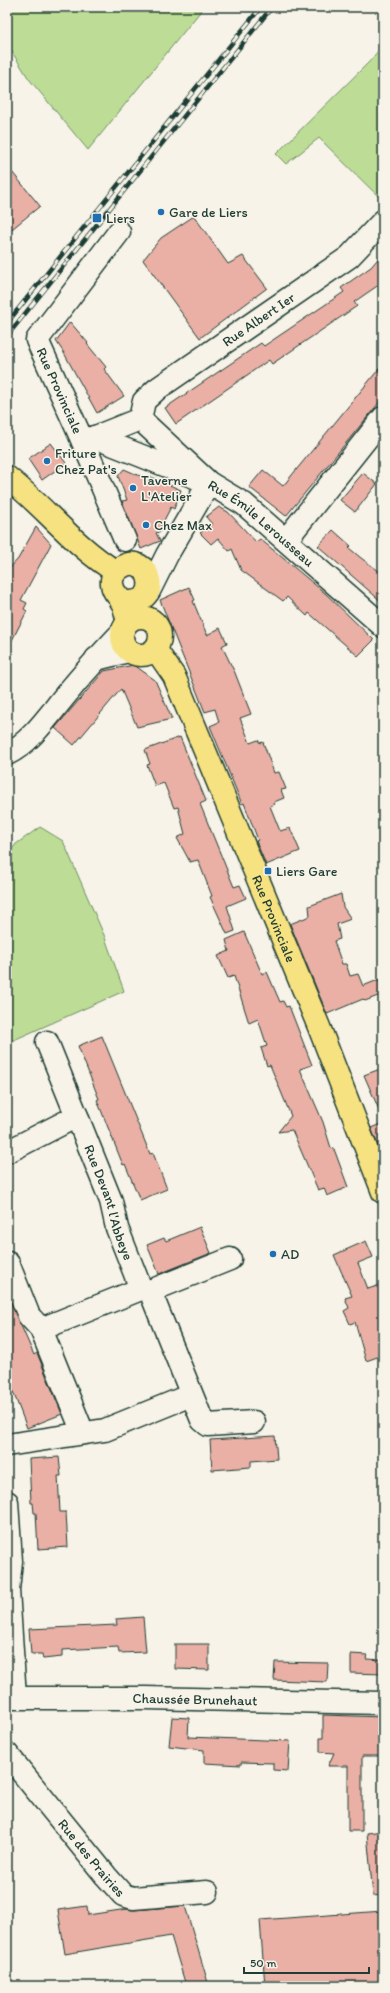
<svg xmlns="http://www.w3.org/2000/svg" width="390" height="1993" font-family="Itim,sans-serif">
	<rect width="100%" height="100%" fill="#f7f3e8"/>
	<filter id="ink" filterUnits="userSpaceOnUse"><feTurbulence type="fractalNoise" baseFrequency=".025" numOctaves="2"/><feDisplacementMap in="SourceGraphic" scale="8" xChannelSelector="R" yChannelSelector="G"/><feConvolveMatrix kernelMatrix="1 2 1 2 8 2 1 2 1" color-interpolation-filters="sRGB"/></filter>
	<g filter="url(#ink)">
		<!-- green -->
		<path fill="#bddd96" stroke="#6e8d65" d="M13,7h191l-116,143 -59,-71 -22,-35v-31z
			M383,45v156l-64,-63 -33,26 -10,-10 93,-92z
			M40,827l23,14 41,94 20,56 -117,52v-187l9,-12z"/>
		<!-- building -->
		<path fill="#eab0a5" stroke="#1f3d34" d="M7,166l33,40 -33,27z
			M194,216l34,48 15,-8 24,32 -67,50 -57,-78 18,-22z
			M383,253v29l-29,20 3,4 -85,58 -3,-4 -93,64 -11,-16 96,-65 3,3 80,-54 -3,-4 30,-21z
			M70,322l18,21 -1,1 19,23 -2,2 20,27 -27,17 -33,-60 -8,-12z
			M383,364v34l-97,118 -37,-29 14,-17 20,16z
			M51,443l15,20 -24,17 -14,-21z
			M124,469l23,10 2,-3 32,14 -7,19 -3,-2 -10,19 2,4 -7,3 4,8 -19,8 -19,-48 5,-1 -9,-24z
			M363,473l14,11 -22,28 -15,-12z
			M219,507l9,5 28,30 4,-3 66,55 48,46 -16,16 -49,-43 -2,3 -20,-19 -4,4 -42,-31 -9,-21 -3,2 -11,-13 -7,6 -11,-11 12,-9 -6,-7z
			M36,527l15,17 -30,56 6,3 -3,6 3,2 -20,39v-79l11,-12z
			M333,530l18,16 -2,2 12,10 22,16v29l-65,-57z
			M189,587l6,13 -2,1 14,34 13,-7 7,15 -5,3 13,27 16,41 -11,4 10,25 8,-3 2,3 3,-1 11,31 5,-1 7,17 -5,1 3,8 -10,4 1,2 -5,2 10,25 10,-3 10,23 -34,14 -10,-24 2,-1 -14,-37 -2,1 -32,-78 9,-4 -4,-13 -10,3 -45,-112z
			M134,665l21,15 17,39 -35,8 -16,-38 -47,56 -19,-17 49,-57z
			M180,737l26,64 -6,3 34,83 6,-2 6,13 -19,8 8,25 -8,3 -17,-37 2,-1 -14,-36 -8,2 -13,-24 8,-4 -7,-27 -4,1 -10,-25 -9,3 -8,-21 3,-1 -5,-14z
			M341,894l2,13 8,12 -14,5 3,15 -6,2 8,23h4l4,12 8,-2 5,12 20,-8v16l-18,7 -2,-2 -36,15 -37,-90 20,-8 -1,-10z
			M244,932l18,42 5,-2 13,30 3,-1 3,6 3,-1 23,59 -12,4 23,53 8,26 3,1 14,38 -21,9 -3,-8 -6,2 -26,-60 -14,2 13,-16 -21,-51 -3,1 -6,-18 6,-2 -9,-27 -9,4 -15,-47 -6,2 -10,-22 11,-5 -3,-11z
			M102,1036l48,118 3,-1 14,36 -27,11 -15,-36 -2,1 -26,-65 2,-1 -21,-53z
			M383,1068v51l-19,-44z
			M383,1123v34l-12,-29z
			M200,1227l11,26 -52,21 -12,-29 17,-7 2,3z
			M366,1241l7,16 -15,6 10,26 12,-4 3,7v63l-17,6 -11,-39 -5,2 -6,-13 5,-3 -4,-10 7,-2 -18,-41z
			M7,1294l27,61 3,-2 25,61 -35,14 -20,-52z
			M275,1436l2,23 -26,2v6l-39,3 -2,-30z
			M59,1457l2,19h-3l2,36h6l2,35 -30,2 -2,-36h-2l-1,-10h-2l-2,-44z
			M143,1617l3,35 -27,1 -1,-6 -56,3v7l-19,2 -1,-5h-11l-2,-25 88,-4 -1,-6z
			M175,1644h34v26l-34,-1z
			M351,1654l16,1 -1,4 17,1v14l-32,-1z
			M275,1662l53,1 -1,19 -53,-2z
			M323,1715l60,2 -1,39h-20v75h-14v-65h-20l6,-13 -14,-1v-14h3z
			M172,1717l17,1 -1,19 102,4 -2,30 -15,-1v-7l-32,-1v3l-37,-2v-13l-35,-4z
			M383,1831v64l-10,1 -6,-63z
			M87,1906l1,9 39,-6 7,1 51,-4 24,80h-23l-15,-50 -106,18 -7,-44z
			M383,1911v75h-118l-5,-66z"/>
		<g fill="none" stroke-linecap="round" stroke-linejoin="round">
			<!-- minor casing -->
			<g stroke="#1f3d34" stroke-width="25">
				<g id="minor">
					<path id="s1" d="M119,232l-82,108 46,102 57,-23"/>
					<path id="s2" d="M140,419l69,64 35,21 139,122"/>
					<path id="s3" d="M140,419l4,-18 13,-12 192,-132 34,-36"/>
					<path d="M94,437l103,41"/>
					<path d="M83,442l42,98"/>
					<path d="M286,540l97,-122"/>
					<path d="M149,591l18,-36 42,-72"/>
					<path d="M96,659l32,-8"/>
					<path d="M7,754c25,-12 44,-42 62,-63 17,-21 35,-40 54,-60"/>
					<path id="s4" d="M47,1042l64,159 6,27 24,61"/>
					<path d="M7,1152l70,-36"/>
					<path d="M8,1263l21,53 12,13 100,-40 9,2 52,129 6,5 46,-3"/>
					<path d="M150,1291l80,-32"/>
					<path d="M41,1329l42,104"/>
					<path d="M7,1445l98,-15 86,-35"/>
					<path d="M7,1502l4,59 -3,29 7,107"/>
					<path id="s5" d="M7,1698h138l238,5"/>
					<path id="s6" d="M7,1754l99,122 17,19 10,3 74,-6"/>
				</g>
			</g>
			<!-- major casing -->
			<g stroke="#1f3d34" stroke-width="25">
				<g id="major">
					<path d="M7,477c38,30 67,69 108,94"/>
					<path d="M121,601c46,9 29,-54 -1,-33 -5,3 -9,10 -8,16 1,10 6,10 10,18 3,6 4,13 6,20"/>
					<circle cx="141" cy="636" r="19"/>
					<path id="s7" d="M156,650l18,26 145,351 64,165"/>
				</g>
			</g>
			<!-- minor -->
			<use href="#minor" stroke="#f7f3e8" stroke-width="22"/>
			<!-- major -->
			<use href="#major" stroke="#f7e281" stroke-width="22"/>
			<!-- rail casing -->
			<g stroke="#1f3d34" stroke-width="4.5">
				<path id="rail" d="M7,323l254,-316
					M7,336l265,-329"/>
			</g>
			<!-- rail -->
			<use href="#rail" stroke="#f7f3e8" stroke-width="3" stroke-dasharray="9" stroke-linecap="butt"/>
		</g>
	</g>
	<!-- markers -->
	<g fill="#1f6fb2" stroke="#f7f3e8" stroke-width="1.5">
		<circle cx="161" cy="212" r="4"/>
		<rect x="92" y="213" width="10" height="10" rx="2"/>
		<circle cx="47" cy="461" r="4"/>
		<circle cx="133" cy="488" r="4"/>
		<circle cx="146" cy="525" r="4"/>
		<rect x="264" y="867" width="8" height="8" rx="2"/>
		<circle cx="273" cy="1254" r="4"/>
	</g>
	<g text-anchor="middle" stroke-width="3" stroke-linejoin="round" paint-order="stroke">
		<!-- poi labels -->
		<g font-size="14" fill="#1f3d34" stroke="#f7f3e8" text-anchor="start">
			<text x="169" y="217">Gare de Liers</text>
			<text x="106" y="223">Liers</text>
			<text x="55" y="458">Friture<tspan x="55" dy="16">Chez Pat's</tspan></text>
			<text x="141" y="485">Taverne<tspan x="141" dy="16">L'Atelier</tspan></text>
			<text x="154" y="530">Chez Max</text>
			<text x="276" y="876">Liers Gare</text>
			<text x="281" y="1259">AD</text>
		</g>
		<!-- street labels -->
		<g font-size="14" fill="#1f3d34" stroke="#f7f3e8">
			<text dy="5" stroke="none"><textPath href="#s3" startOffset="159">Rue Albert Ier</textPath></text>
			<text dy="5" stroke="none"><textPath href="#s1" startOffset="191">Rue Provinciale</textPath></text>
			<text dy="5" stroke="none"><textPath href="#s2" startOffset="160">Rue Émile Lerousseau</textPath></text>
			<text dy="5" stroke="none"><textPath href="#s7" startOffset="294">Rue Provinciale</textPath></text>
			<text dy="5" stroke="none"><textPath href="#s4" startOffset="172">Rue Devant l'Abbeye</textPath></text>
			<text dy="5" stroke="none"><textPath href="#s5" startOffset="188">Chaussée Brunehaut</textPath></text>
			<text dy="5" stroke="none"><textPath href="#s6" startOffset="134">Rue des Prairies</textPath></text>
		</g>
	</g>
	<!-- margin -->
	<rect width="390" height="1993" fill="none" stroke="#f7f3e8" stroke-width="24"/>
	<rect x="12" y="12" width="366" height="1969" fill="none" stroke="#1f3d34" stroke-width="1.5" filter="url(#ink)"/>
	<!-- scale -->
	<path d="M244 1967v6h125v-6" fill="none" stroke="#1f3d34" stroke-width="2"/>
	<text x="250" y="1967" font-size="12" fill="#1f3d34" stroke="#f7f3e8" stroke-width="3" paint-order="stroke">50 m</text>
</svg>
